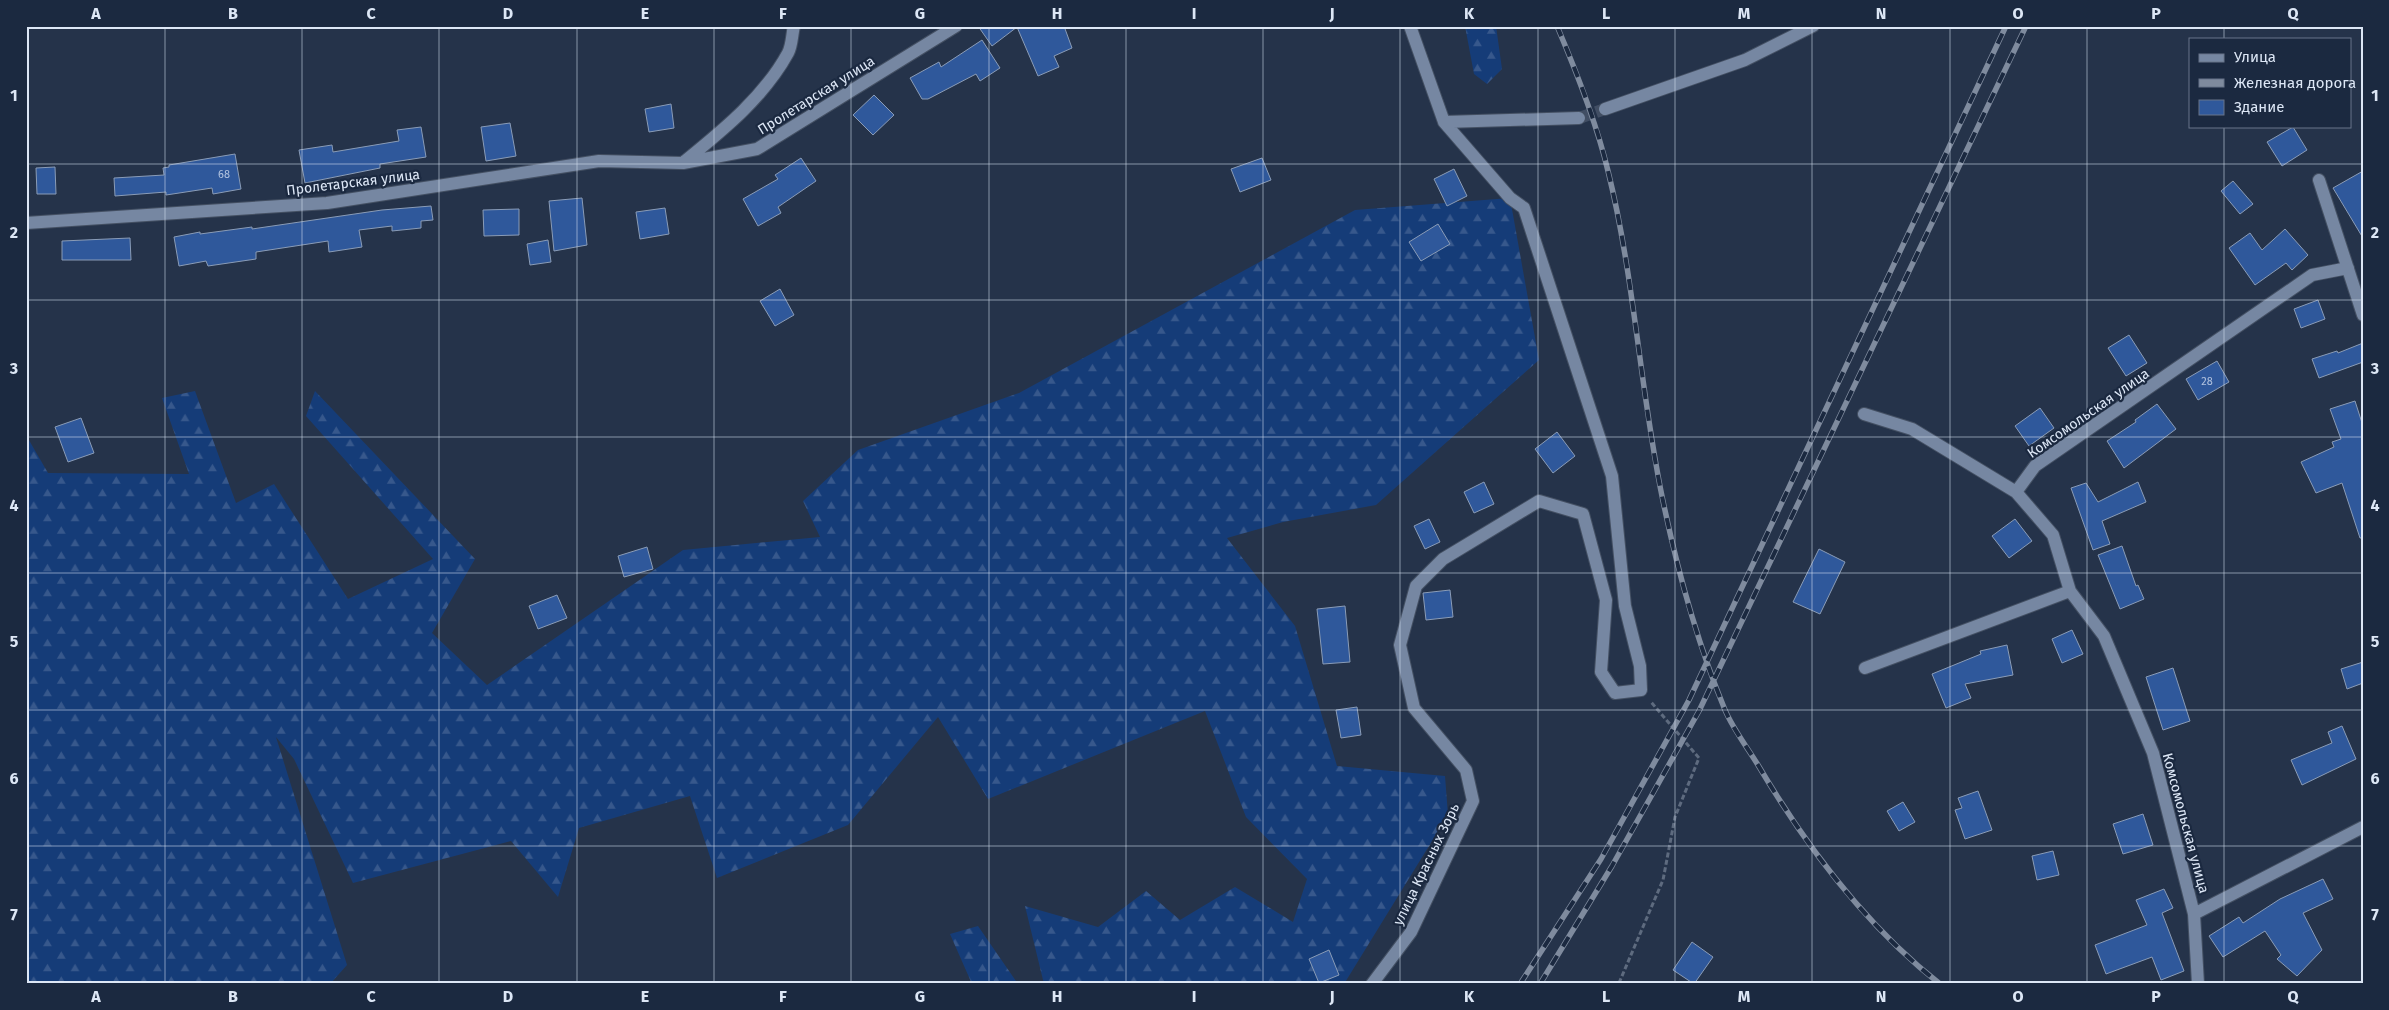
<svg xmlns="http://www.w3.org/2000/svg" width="2389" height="1010" font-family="'Fira Sans',sans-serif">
	<defs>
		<pattern id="forest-firs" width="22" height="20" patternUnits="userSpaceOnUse" patternTransform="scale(1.25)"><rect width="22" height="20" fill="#153c78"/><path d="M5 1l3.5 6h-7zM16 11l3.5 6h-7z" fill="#37588c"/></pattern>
	</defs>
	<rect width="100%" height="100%" fill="#25334a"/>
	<!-- forest -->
	<path fill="url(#forest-firs)" d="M1465,26h31l6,43 -15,15 -13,-10z
		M1510,198l29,162 -163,145 -93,17 -56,16 68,88 42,140 108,10 3,39 -104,169h-300l-19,-78 73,21 48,-36 34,29 55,-33 58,35 14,-43 -61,-62 -41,-106 -217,88 -50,-82 -90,108 -131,53 -27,-82 -111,32 -21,69 -47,-56 -158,42 -59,-124 -18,-22 71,228 -17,19h-304v-549l22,38 141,1 -27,-76 33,-7 41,112 38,-19 74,115 85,-40 -127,-143 9,-25 160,168 -43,74 55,52 196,-135 137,-13 -17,-36 55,-51 161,-57 336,-183z
		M978,926l40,58h-46l-22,-50z"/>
	<!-- building -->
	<path fill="#2f589b" stroke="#8a9cb7" d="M978,26h86l8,22 -18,8 5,11 -21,9 -21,-49 -25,19z
		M982,40l18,28 -20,13 -4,-7 -48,25h-6l-12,-21 29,-16 2,5z
		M874,95l20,20 -21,20 -20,-20z
		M671,104l3,24 -25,4 -4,-23z
		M510,123l6,33 -30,5 -5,-34z
		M421,127l5,30 -46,7v4l-75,15 -6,-33 33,-5 1,7 66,-11 -2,-11z
		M2293,127l14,23 -25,16 -15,-24z
		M235,154l6,35 -28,5 -1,-6 -46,7v-3l-51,4 -1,-18 50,-3 -1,-7 6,-1v-2z
		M801,158l15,23 -38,26 3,6 -23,13 -15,-27 35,-20 -3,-4z
		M1262,158l9,22 -31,12 -9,-23z
		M55,167l1,27h-19l-1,-26z
		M1454,169l13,27 -20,10 -13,-27z
		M2363,171v67l-30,-50z
		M2233,181l20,23 -13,10 -19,-23z
		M582,198l5,47 -33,6 -5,-50z
		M431,206l2,14 -12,1v7l-29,3v-5l-33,4 3,17 -33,5 -1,-11 -72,11v7l-48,7 -2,-5 -27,5 -5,-29 26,-5v2l52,-7v2l130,-19z
		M665,208l4,26 -29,5 -4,-27z
		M519,209v26l-35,1 -1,-26z
		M1438,224l12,20 -29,17 -12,-19z
		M2285,229l23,26 -16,15 -6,-7 -31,22 -26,-37 21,-15 12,17z
		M130,238l1,22h-69v-19z
		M548,240l3,22 -21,3 -3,-21z
		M780,289l14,26 -19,11 -15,-25z
		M2318,300l7,19 -24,9 -7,-19z
		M2129,335l18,28 -21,13 -18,-28z
		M2363,343v19l-44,16 -7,-19 25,-8 1,2z
		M2217,361l12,21 -31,18 -12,-21z
		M2355,401l8,25v112h-3l-18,-55 -26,10 -15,-31 33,-15 -2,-5 9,-3 -11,-30z
		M2157,404l19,25 -52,39 -17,-27 29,-19 -1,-2z
		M2040,408l14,20 -25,18 -14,-20z
		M81,418l13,35 -26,9 -13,-35z
		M1557,432l18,24 -22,17 -18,-24z
		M1484,482l10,22 -20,9 -10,-21z
		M2138,482l8,20 -44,19 8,23 -17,6 -22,-62 15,-5 12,19z
		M1429,519l11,23 -15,7 -11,-23z
		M2015,519l17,22 -23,17 -17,-22z
		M2122,546l14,40 2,-1 6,14 -24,10 -22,-54z
		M647,547l6,22 -29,8 -6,-21z
		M1819,549l26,13 -25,52 -27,-12z
		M1450,590l3,27 -27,3 -3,-27z
		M557,595l10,23 -29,11 -9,-23z
		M1345,606l5,56 -27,2 -6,-55z
		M2072,630l11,24 -21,9 -10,-24z
		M2007,645l6,30 -48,9 6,14 -25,10 -14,-34 49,-20 -1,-3z
		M2363,662v21l-16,6 -6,-20z
		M2173,668l17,53 -27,9 -17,-53z
		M1357,707l4,28 -20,3 -5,-28z
		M2342,726l14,33 -54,26 -11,-25 41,-17 -4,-11z
		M1978,791l14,39 -27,9 -10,-29 7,-2 -4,-10z
		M1903,802l12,20 -16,9 -12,-20z
		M2143,814l10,31 -30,9 -10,-30z
		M2053,851l6,24 -22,5 -5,-24z
		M2323,879l10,20 -30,14 19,37 -25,26 -20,-17 4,-4 -16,-24 -42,26 -14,-21 30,-19 4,6 37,-24z
		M2164,889l9,19 -11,5 22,58 -23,9 -9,-23 -46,17 -11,-29 52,-20 -11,-25z
		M1692,942l21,15 -19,27 -21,-14z
		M1329,950l10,25 -20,8 -10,-24z"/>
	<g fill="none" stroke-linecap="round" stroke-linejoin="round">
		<!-- minor-tunnel -->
		<path stroke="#414e64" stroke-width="12" stroke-dasharray="12 6" stroke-linecap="butt" d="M1579,118l26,-9"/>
		<!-- minor casing -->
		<g stroke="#445063" stroke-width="14">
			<path id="minor" d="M1605,109l140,-49 68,-34
				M1444,122l135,-4
				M685,161c38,-31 79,-64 103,-108 4,-7 4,-19 6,-27
				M2319,180l44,135
				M26,223l301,-20 272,-42 84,2 74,-14 199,-123
				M1864,414l48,15 104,63
				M1865,668l205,-77
				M2194,914l169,-87
				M1372,984l39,-52 62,-131 -7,-31 -52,-62 -14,-63 16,-59 27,-27 96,-58 44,13 23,86 -5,72 14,21 26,-3 -1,-24 -15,-60 -13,-130 -88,-268 -14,-10 -66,-76 -34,-96
				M2198,984l-4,-70 -41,-161 -49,-117 -34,-45 -17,-56 -37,-43 19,-26 277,-191 36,-7"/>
		</g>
		<!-- path -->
		<path stroke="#5e6b7f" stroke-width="3" stroke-dasharray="5 2.5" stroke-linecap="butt" d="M1619,983l44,-103 12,-63 24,-59 -48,-56"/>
		<!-- minor -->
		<use href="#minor" stroke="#7687a2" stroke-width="12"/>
		<!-- rail casing -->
		<g stroke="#7f8b9e" stroke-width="5.5">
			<path id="rail" d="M1557,26c20,47 39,95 51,145 27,109 32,221 55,330 15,72 34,141 62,209 8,19 22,37 33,55 48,81 107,160 182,219
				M1520,984l81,-125 88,-159 317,-674
				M1540,984l72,-118 87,-155 327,-685"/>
		</g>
		<!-- rail -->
		<use href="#rail" stroke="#1b2940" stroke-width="4" stroke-dasharray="11" stroke-linecap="butt"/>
	</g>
	<!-- grid -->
	<path fill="none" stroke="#dde7f6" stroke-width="1" stroke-opacity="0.55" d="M165,26v958M302,26v958M439,26v958M577,26v958M714,26v958M851,26v958M989,26v958M1126,26v958M1263,26v958M1400,26v958M1538,26v958M1675,26v958M1812,26v958M1950,26v958M2087,26v958M2224,26v13M2224,126v858M26,164h2337M26,300h2337M26,437h2337M26,573h2337M26,710h2337M26,846h2337"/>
	<g text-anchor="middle" stroke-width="4.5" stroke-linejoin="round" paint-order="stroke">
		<!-- number labels -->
		<g font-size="11" fill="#b2c3df">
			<text x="224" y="178">68</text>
			<text x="2207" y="385">28</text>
		</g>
		<!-- street labels -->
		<g font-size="14" fill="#dde7f6" stroke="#1b2940">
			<text transform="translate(816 95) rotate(-32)" y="5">Пролетарская улица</text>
			<text transform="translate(353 182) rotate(-7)" y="5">Пролетарская улица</text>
			<text transform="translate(2088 413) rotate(-35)" y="5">Комсомольская улица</text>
			<text transform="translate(2186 823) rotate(75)" y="5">Комсомольская улица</text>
			<text transform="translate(1426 864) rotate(-64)" y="5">улица Красных Зорь</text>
		</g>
	</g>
	<!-- border -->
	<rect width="2389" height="1010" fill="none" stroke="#1b2940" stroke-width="55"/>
	<!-- legend -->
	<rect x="2189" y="38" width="162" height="90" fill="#1b2940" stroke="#697589"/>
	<rect x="2199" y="54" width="25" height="8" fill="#7687a2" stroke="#697589"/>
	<text x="2234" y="62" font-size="15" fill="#dde7f6">Улица</text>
	<rect x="2199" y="79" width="25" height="8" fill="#7f8b9e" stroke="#697589"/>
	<text x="2234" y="88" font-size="15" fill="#dde7f6">Железная дорога</text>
	<rect x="2199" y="100" width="25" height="15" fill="#2f589b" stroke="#697589"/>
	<text x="2234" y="112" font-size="15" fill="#dde7f6">Здание</text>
	<rect x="28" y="28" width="2334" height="954" fill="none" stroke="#dde7f6" stroke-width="2"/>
	<g font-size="16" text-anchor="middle" font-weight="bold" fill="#dde7f6">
		<text x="96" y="19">A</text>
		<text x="233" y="19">B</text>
		<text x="371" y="19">C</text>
		<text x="508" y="19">D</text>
		<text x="645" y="19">E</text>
		<text x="783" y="19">F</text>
		<text x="920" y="19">G</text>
		<text x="1057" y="19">H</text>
		<text x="1194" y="19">I</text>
		<text x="1332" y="19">J</text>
		<text x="1469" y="19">K</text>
		<text x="1606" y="19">L</text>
		<text x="1744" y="19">M</text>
		<text x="1881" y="19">N</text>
		<text x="2018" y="19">O</text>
		<text x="2156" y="19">P</text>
		<text x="2293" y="19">Q</text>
		<text x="14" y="101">1</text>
		<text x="2375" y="101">1</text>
		<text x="14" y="238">2</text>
		<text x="2375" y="238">2</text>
		<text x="14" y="374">3</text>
		<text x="2375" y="374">3</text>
		<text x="14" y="511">4</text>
		<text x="2375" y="511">4</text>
		<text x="14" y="647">5</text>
		<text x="2375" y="647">5</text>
		<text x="14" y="784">6</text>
		<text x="2375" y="784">6</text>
		<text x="14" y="920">7</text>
		<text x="2375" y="920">7</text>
		<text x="96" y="1002">A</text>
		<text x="233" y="1002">B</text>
		<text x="371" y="1002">C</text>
		<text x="508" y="1002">D</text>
		<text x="645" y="1002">E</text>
		<text x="783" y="1002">F</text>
		<text x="920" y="1002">G</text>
		<text x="1057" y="1002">H</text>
		<text x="1194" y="1002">I</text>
		<text x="1332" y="1002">J</text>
		<text x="1469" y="1002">K</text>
		<text x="1606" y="1002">L</text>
		<text x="1744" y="1002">M</text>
		<text x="1881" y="1002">N</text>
		<text x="2018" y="1002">O</text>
		<text x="2156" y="1002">P</text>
		<text x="2293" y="1002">Q</text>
	</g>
</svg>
